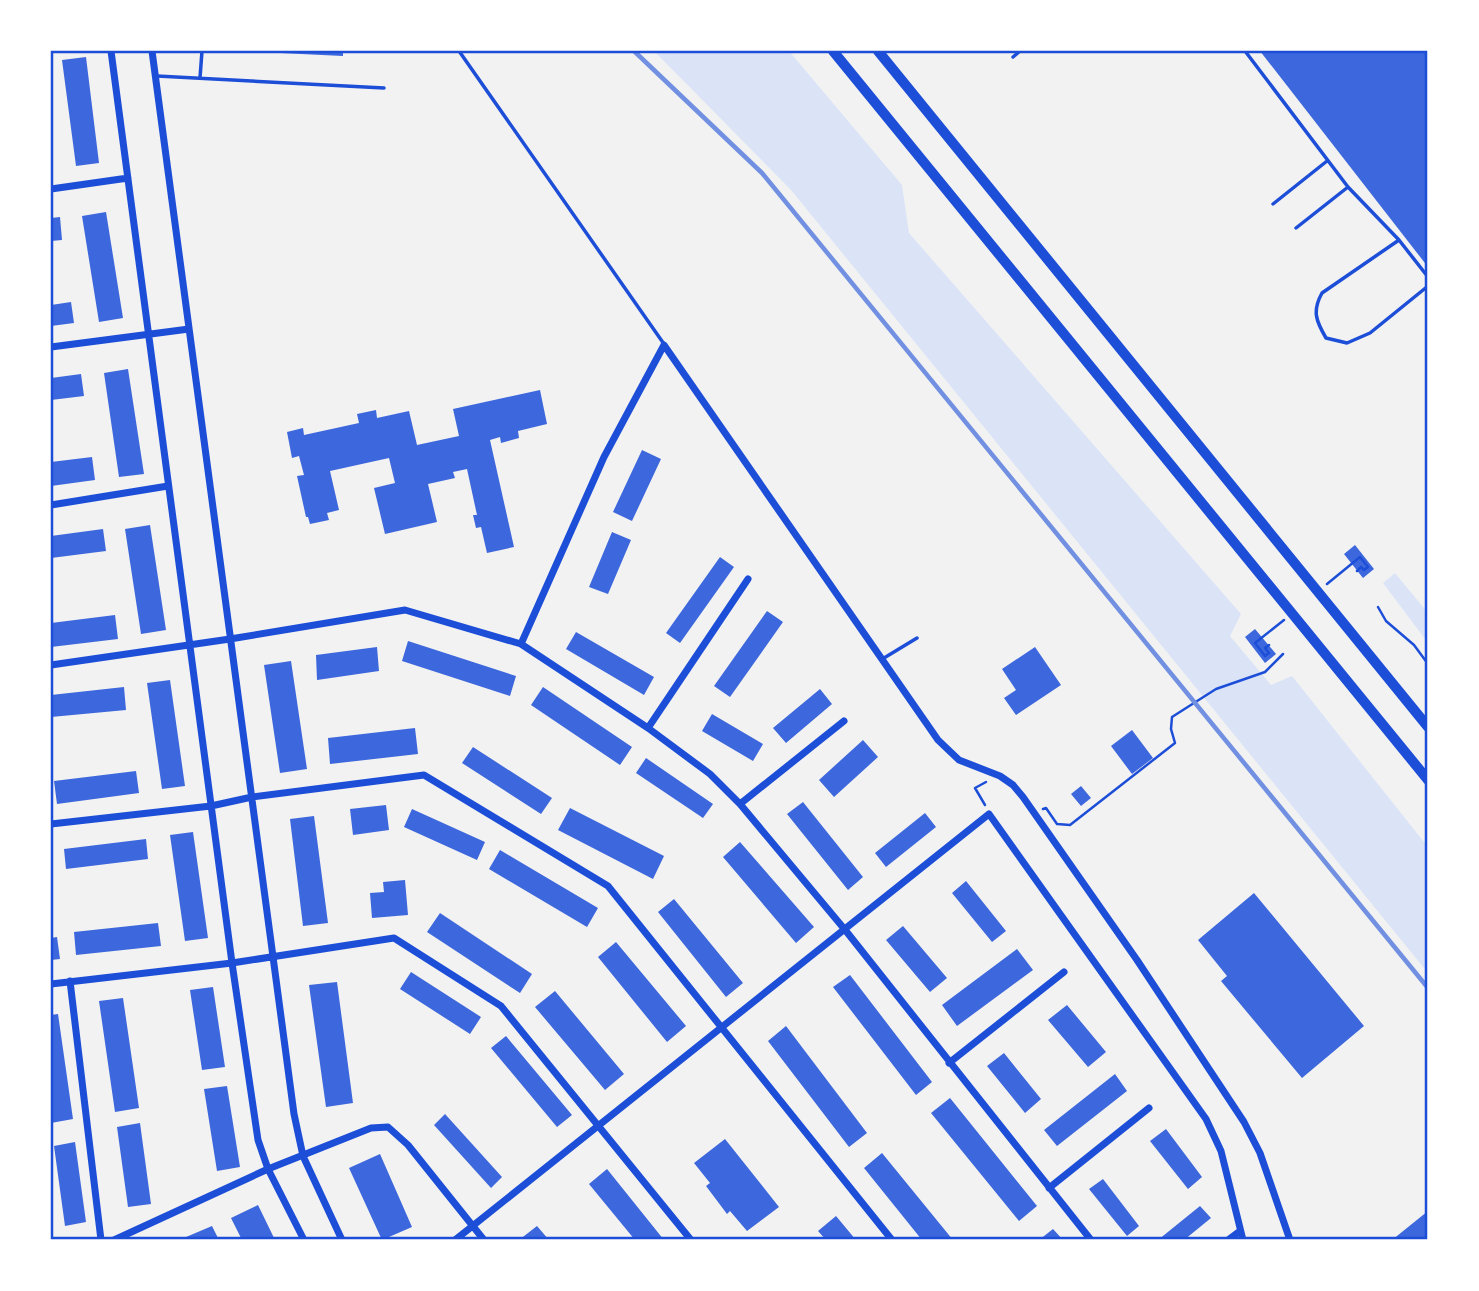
<svg xmlns="http://www.w3.org/2000/svg" width="1479" height="1291" font-family="Ubuntu,sans-serif">
	<rect width="100%" height="100%" fill="#f2f2f2"/>
	<!-- green -->
	<path fill="#dbe4f7" d="M654,51h135l113,134 7,48 332,381 -11,22 41,49 21,-9 136,171v126l-637,-783z
		M1395,573l33,40v30l-45,-60z"/>
	<!-- building -->
	<path fill="#3d67dc" d="M280,51h63v5l-63,-3z
		M1260,51h168v216z
		M86,57l13,106 -23,3 -14,-106z
		M106,212l17,106 -24,4 -17,-106z
		M60,217l2,23 -11,1v-23z
		M71,302l3,21 -23,3v-21z
		M128,369l16,105 -25,3 -15,-104z
		M81,374l3,22 -33,4v-22z
		M540,390l7,34 -29,7 1,7 -18,5 -1,-6 -10,3 24,107 -27,6 -6,-26 -5,1 -3,-13h4l-10,-46 -14,3 2,6 -27,6 9,38 -52,12 -11,-46 21,-5 -6,-25 -59,13 9,39 -12,3 2,7 -19,4 -2,-7h-2l-9,-41 7,-1 -5,-19 -7,2 -5,-26 16,-4 1,7 55,-12 -2,-9 19,-4 1,8 32,-7 8,34 42,-9 -6,-27z
		M642,450l19,9 -29,62 -19,-9z
		M92,457l3,23 -44,6v-24z
		M150,525l16,105 -25,4 -16,-105z
		M103,529l3,22 -55,7v-22z
		M612,532l19,8 -23,54 -19,-7z
		M1355,545l19,24 -11,9 -19,-24z
		M720,557l14,10 -54,76 -14,-10z
		M767,611l16,11 -53,75 -16,-11z
		M115,615l3,24 -67,8v-24z
		M1255,629l21,25 -11,9 -20,-26z
		M576,632l78,45 -10,18 -78,-46z
		M408,641l108,35 -6,20 -108,-35z
		M377,647l2,24 -62,9 -1,-25z
		M1035,647l26,38 -45,30 -12,-17 12,-8 -14,-21z
		M291,661l16,108 -27,4 -16,-108z
		M170,680l15,106 -23,3 -15,-106z
		M124,687l2,23 -75,7v-22z
		M543,687l89,60 -12,18 -89,-60z
		M820,689l12,15 -46,39 -13,-15z
		M712,714l51,30 -10,17 -51,-30z
		M415,728l3,26 -88,10 -2,-26z
		M1132,730l21,28 -21,16 -21,-28z
		M863,740l15,17 -44,40 -15,-17z
		M473,747l79,51 -11,16 -79,-51z
		M646,758l67,46 -10,14 -67,-45z
		M136,771l3,22 -82,11 -3,-23z
		M1081,786l10,12 -10,8 -10,-12z
		M803,802l60,75 -15,13 -61,-76z
		M386,805l3,25 -36,5 -3,-26z
		M570,808l94,48 -11,23 -95,-49z
		M412,809l73,33 -8,18 -73,-33z
		M925,813l11,14 -50,40 -11,-14z
		M314,816l14,107 -25,3 -13,-107z
		M193,832l15,106 -23,3 -15,-106z
		M146,839l2,20 -82,10 -2,-20z
		M740,842l74,85 -18,16 -73,-86z
		M500,850l98,58 -11,19 -98,-58z
		M405,880l3,35 -36,3 -2,-25 14,-1 -1,-10z
		M966,881l40,50 -14,11 -40,-49z
		M1254,893l110,133 -62,52 -81,-97 6,-5 -29,-36z
		M674,899l69,84 -17,14 -68,-85z
		M440,913l92,61 -12,19 -93,-61z
		M158,923l3,23 -85,9 -2,-23z
		M903,926l44,52 -17,14 -44,-52z
		M57,937l3,22 -9,1v-22z
		M616,942l70,84 -19,16 -69,-85z
		M1017,949l16,21 -76,56 -15,-21z
		M411,972l70,45 -11,17 -70,-45z
		M850,975l82,107 -16,13 -83,-108z
		M337,982l16,121 -27,4 -17,-122z
		M213,987l12,80 -23,3 -12,-80z
		M555,991l69,83 -19,16 -70,-83z
		M123,998l16,110 -24,4 -16,-111z
		M1067,1005l39,47 -18,15 -40,-47z
		M58,1014l15,105 -22,4v-108z
		M786,1026l81,107 -18,14 -81,-106z
		M506,1036l66,79 -15,12 -66,-79z
		M1004,1053l37,46 -16,14 -38,-47z
		M1115,1074l12,17 -70,55 -13,-16z
		M227,1086l13,81 -23,4 -13,-82z
		M950,1098l87,108 -18,15 -88,-108z
		M445,1114l57,63 -11,11 -57,-63z
		M140,1123l11,81 -23,3 -11,-80z
		M1166,1129l36,48 -14,12 -38,-48z
		M725,1139l54,68 -32,24 -17,-20 -3,3 -21,-28 4,-3 -16,-20z
		M75,1142l11,80 -21,4 -11,-80z
		M882,1153l71,87h-31l-58,-72z
		M380,1154l32,73 -30,13 -33,-72z
		M607,1169l57,71h-29l-46,-56z
		M1103,1179l36,47 -12,10 -38,-47z
		M258,1205l17,35h-33l-11,-22z
		M1200,1206l11,12 -27,22h-26z
		M1428,1211v29h-36z
		M836,1216l20,24h-30l-8,-9z
		M212,1226l7,14h-40z
		M537,1226l12,14h-30z
		M1053,1229l10,11h-24z"/>
	<g fill="none" stroke-linecap="round" stroke-linejoin="round">
		<!-- path -->
		<path stroke="#1d4ed8" stroke-width="2.5" d="M1327,584l33,-27 8,10 -4,3 -3,-3 -4,4
			M1378,607l8,14 28,24 14,19
			M1269,645l-4,3 4,5 -4,3 -10,-13 29,-23
			M985,805l-10,-17 11,-6
			M1043,809l3,-1 11,16 13,1 105,-82 -4,-14 1,-12 44,-28 49,-17 18,-18"/>
		<!-- service -->
		<path stroke="#1d4ed8" stroke-width="3.5" d="M459,51l205,293
			M1245,51l103,136 51,53 29,37
			M1013,57l7,-6
			M157,76l227,12
			M200,78l2,-27
			M1273,204l54,-43
			M1296,228l52,-41
			M1399,240l-77,53c-10,18 -6,28 4,45l21,5 23,-10 58,-47
			M884,658l33,-20"/>
		<!-- minor -->
		<path stroke="#1d4ed8" stroke-width="7" d="M111,51l121,912 26,177 10,29 36,71
			M152,51l142,1063 9,42 39,84
			M51,189l77,-11
			M51,347l138,-18
			M51,505l117,-19
			M521,644l83,-187 60,-112 274,395 21,20 41,16 13,9 10,12 114,163 107,162 16,31 30,87
			M51,665l179,-26 175,-29 116,34 127,84 62,46 30,30 106,127 245,309
			M648,728l100,-149
			M740,804l104,-83
			M51,824l160,-18 41,-9 172,-22 184,111 284,354
			M70,981l31,259
			M51,984l181,-21 162,-25 107,68 190,234
			M949,1063l115,-91
			M1049,1188l100,-80
			M114,1240l154,-71 103,-41 17,-1 20,18 76,95
			M455,1240l534,-426 217,305 15,32 22,89
			M1228,1240l12,-9"/>
		<!-- trunk -->
		<path stroke="#1d4ed8" stroke-width="10" d="M833,51l595,729
			M878,51l550,676"/>
		<!-- rail -->
		<path stroke="#7290e2" stroke-width="4.5" d="M634,51l128,122 666,815"/>
	</g>
	<!-- border -->
	<rect width="1479" height="1291" fill="none" stroke="#ffffff" stroke-width="105"/>
	<rect x="52" y="52" width="1374" height="1186" fill="none" stroke="#1d4ed8" stroke-width="2.5"/>
</svg>
